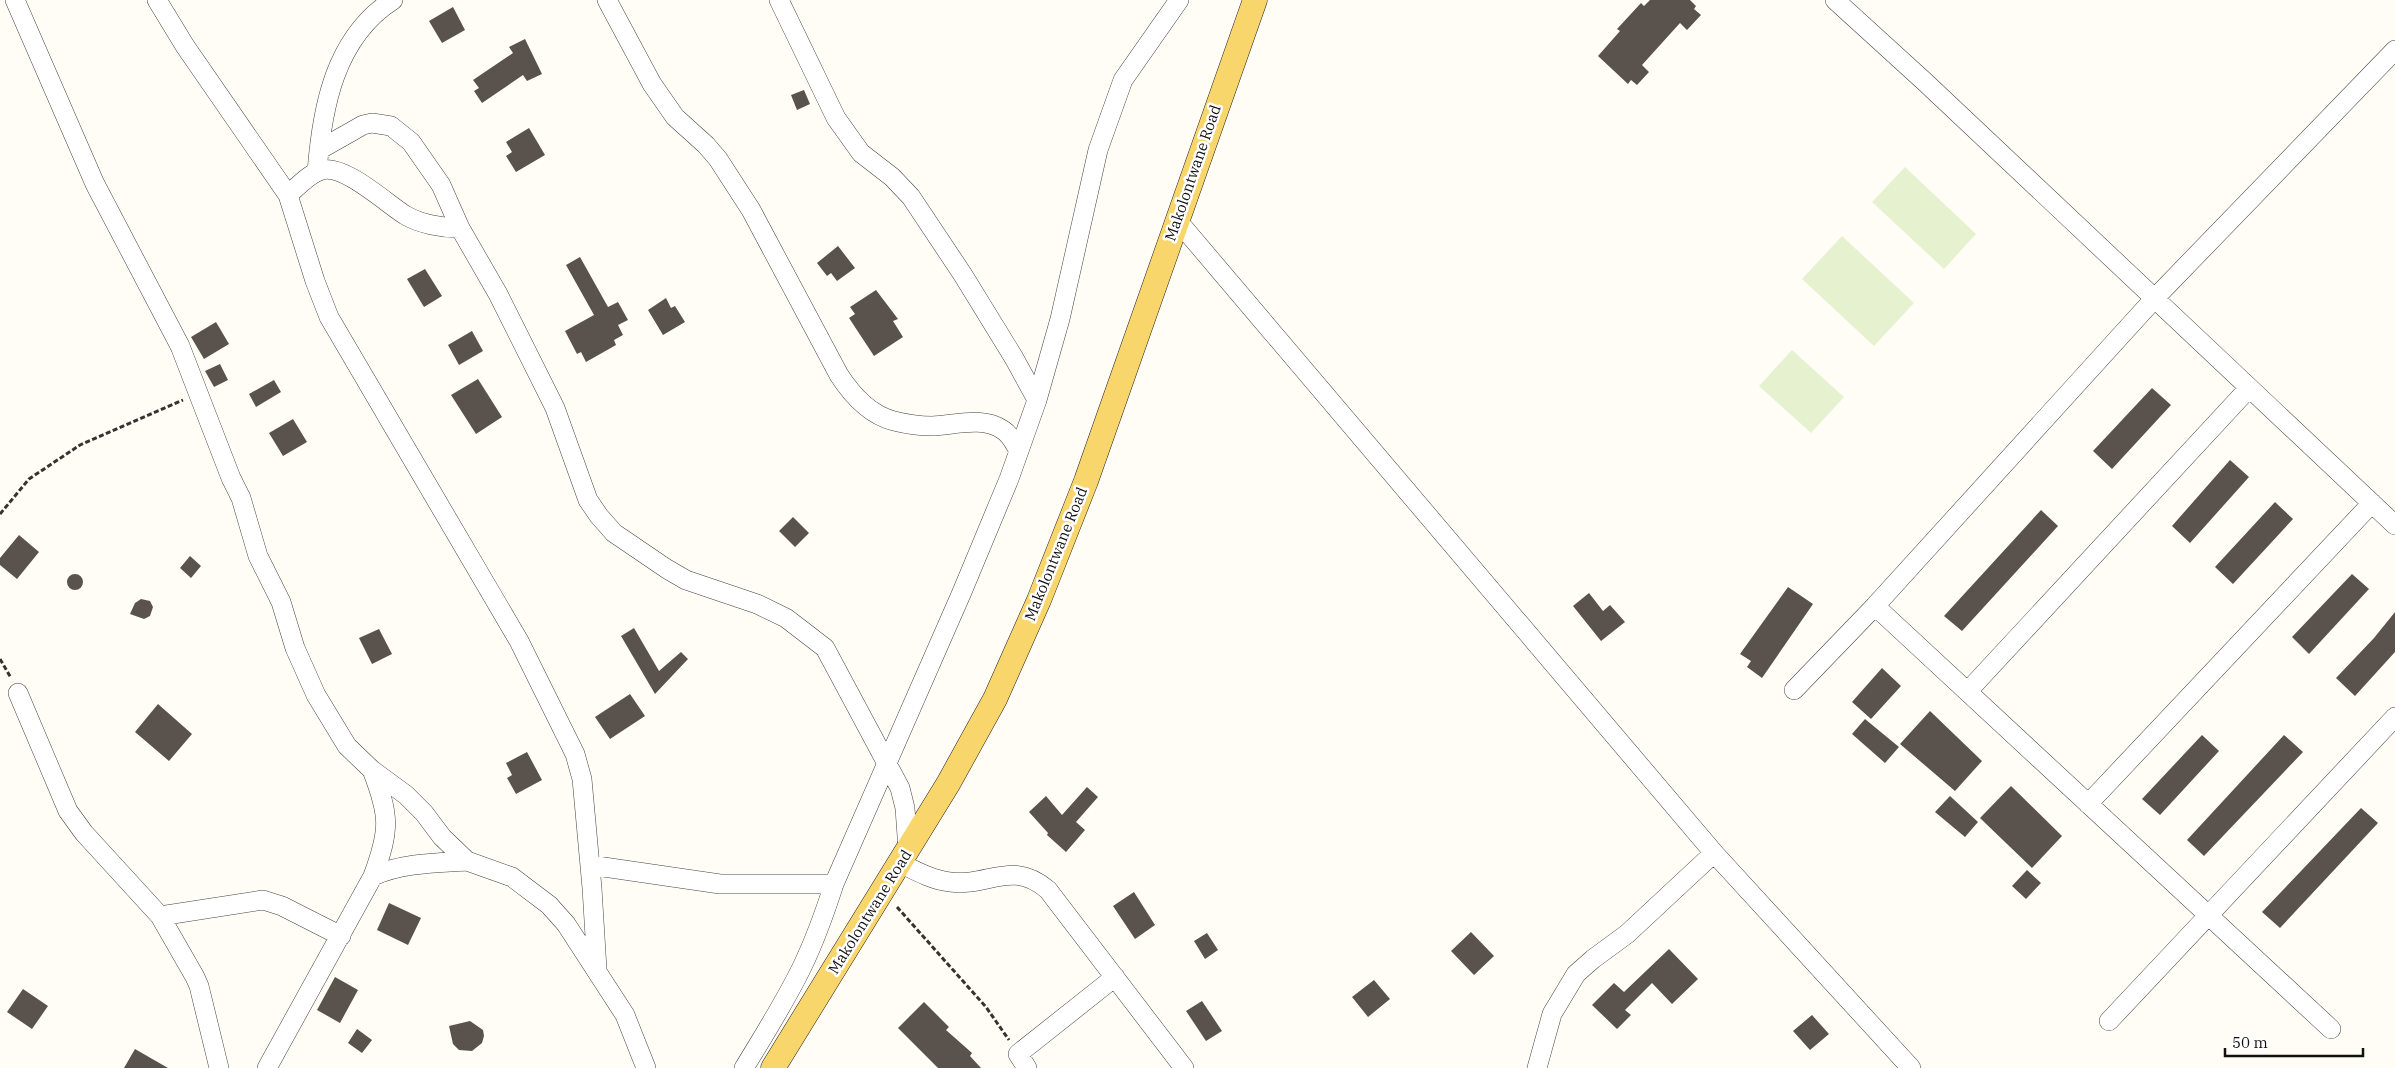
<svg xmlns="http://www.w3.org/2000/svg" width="2395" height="1068" font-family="'IBM Plex Serif',serif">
	<rect width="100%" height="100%" fill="#fffdf5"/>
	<!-- pitch -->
	<path fill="#e6f2cf" d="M1905,167l71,67 -32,35 -72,-67z
		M1842,236l72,67 -40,43 -72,-67z
		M1792,350l52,47 -33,36 -52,-47z"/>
	<!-- building -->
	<path fill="#5a524d" d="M1650,0h40l6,6 -2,3 7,6 -14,15 -7,-7 -38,42 7,7 -12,13 -6,-5 -3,4 -30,-28 22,-25 -3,-2 24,-26 3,3z
		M453,7l12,23 -23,13 -13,-22z
		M525,39l17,35 -15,7 -4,-6 -41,28 -8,-12 5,-3 -6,-8 40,-27 -4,-6z
		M804,90l6,14 -13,6 -6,-15z
		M529,128l16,27 -29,17 -10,-16 6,-4 -6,-10z
		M838,246l17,22 -18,13 -6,-8 -4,3 -10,-13z
		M580,257l28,50 10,-5 10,18 -10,5 5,10 -9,5 2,5 -30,17 -5,-10 -4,2 -12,-23 29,-16 -28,-50z
		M425,269l17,27 -18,11 -17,-28z
		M876,290l22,29 -5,2 10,16 -29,19 -25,-38 6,-4 -5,-7z
		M666,298l5,10 4,-2 10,16 -22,13 -15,-25z
		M216,322l13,22 -25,15 -13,-22z
		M472,331l11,20 -24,14 -11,-20z
		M220,364l8,16 -14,7 -9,-16z
		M478,379l24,38 -26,17 -25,-39z
		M274,380l7,12 -25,15 -7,-13z
		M2152,388l19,17 -59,64 -19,-18z
		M293,419l14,23 -24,14 -14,-23z
		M2230,460l19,17 -59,66 -18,-17z
		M2275,502l18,17 -60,65 -18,-17z
		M2041,510l17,16 -96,105 -18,-15z
		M793,517l16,16 -14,14 -16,-16z
		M19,535l20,17 -22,27 -17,-14v-7z
		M190,556l11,10 -10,12 -11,-10z
		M2352,574l17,15 -60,65 -17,-17z
		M67 582a8 8 0 1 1 16 0a8 8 0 1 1-16 0Z
		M1788,587l25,17 -51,74 -15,-11 4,-6 -11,-7z
		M1589,593l14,18 7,-6 15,17 -24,19 -28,-35z
		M141,599l9,2 3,6 -3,9 -6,3 -14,-5 5,-11z
		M2395,612v40l-40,44 -19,-18 38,-40z
		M634,628l25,43 22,-19 7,7 -33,35 -34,-58z
		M379,629l13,25 -20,10 -13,-26z
		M1882,668l19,18 -30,33 -19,-17z
		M630,694l15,22 -35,23 -15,-22z
		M158,704l34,30 -23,27 -34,-29z
		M1930,711l52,50 -27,30 -55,-47z
		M1865,719l34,28 -14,16 -33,-29z
		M2202,735l17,16 -59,64 -18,-16z
		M2284,735l19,17 -99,104 -17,-16z
		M527,752l15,28 -26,14 -9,-16 5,-3 -6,-12z
		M2011,786l51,50 -30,32 -52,-50z
		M1087,787l11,10 -22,25 9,8 -19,22 -19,-17 1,-2 -19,-21 17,-16 16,19z
		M1950,796l28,26 -13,15 -30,-25z
		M2361,808l17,15 -98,105 -18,-16z
		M2027,870l14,13 -15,16 -14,-13z
		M1134,892l21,33 -20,14 -22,-33z
		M389,903l32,15 -13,27 -31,-15z
		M1471,932l23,24 -20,19 -23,-24z
		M1207,933l11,17 -13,9 -11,-18z
		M1669,949l29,30 -26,25 -20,-21 -27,27 6,5 -14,14 -25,-24 22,-22 10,9z
		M335,977l23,13 -18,33 -23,-13z
		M1374,980l16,19 -22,18 -16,-20z
		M23,989l25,17 -16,23 -25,-17z
		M1202,1001l20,30 -16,10 -20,-30z
		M924,1002l25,25 -3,3 26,23 -2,3 11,12h-43l-40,-40z
		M1812,1015l17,19 -19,16 -17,-19z
		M470,1021l13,9 1,6 -2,7 -10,8 -13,-1 -6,-6 -4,-18z
		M357,1029l15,11 -10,13 -14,-10z
		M135,1049l33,19h-44z"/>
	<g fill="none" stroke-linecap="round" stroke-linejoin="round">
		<!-- minor casing -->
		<g stroke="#444" stroke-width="20">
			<path id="minor" d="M15,0l80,184 85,162 51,132 10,20 17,58 23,46 14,46 21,47 31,51 25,24 34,25 18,18 18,24 25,24 45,16 37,28 17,19 59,91 21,53
				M157,0l28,46 103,149 27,86 14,36 190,324 56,113 7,25 10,109 5,81
				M607,0l45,84 23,33 31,28 12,14 33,51 88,165c13,20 31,40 55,46 12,3 26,5 38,5 23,-1 51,-10 71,4 8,5 11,13 16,21
				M779,0l57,118 25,35 31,24 19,20 52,78 51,83 23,42
				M1835,0l90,82 470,443
				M319,150l44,-25 9,-2 19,3 20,16 30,43 19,43 38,66 57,114 33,92 11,16 15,17 53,36 19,11 71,24 29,14 39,30 75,140 5,20 3,42
				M317,172c5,-65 18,-135 76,-172
				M288,195c9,-8 22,-22 34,-25 22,-6 64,33 83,45 15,9 37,13 55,13
				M1177,220l537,633 197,215
				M1875,606l456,423
				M1794,690l81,-84 279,-307 241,-249
				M1968,691l281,-303
				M18,693l50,118 16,22 76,83 35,61 4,9 20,82
				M2088,804l284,-301
				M900,863c16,8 32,17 50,19 39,5 62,-23 98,8l136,178
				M590,865l130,19h114
				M373,876c30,-13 62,-13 94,-15
				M160,916l103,-16 19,6 59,30
				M2109,1021l286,-304
				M267,1068l106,-192c17,-46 17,-60 -1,-106
				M744,1068c20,-33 41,-66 58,-101 13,-27 23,-55 32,-83l128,-292 47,-113 28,-79 23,-81 38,-169 25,-70 56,-80
				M1027,1068l-9,-14 97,-77
				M1537,1068l15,-54 24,-40 17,-15 34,-25 87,-81"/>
		</g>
		<!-- major casing -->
		<g stroke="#222" stroke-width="25">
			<path id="major" d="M773,1068l175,-284 47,-85 44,-99 47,-119 169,-481"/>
		</g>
		<!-- path -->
		<path stroke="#333" stroke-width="3" stroke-dasharray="5 2.5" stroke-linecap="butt" d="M0,514l29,-35 51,-34 103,-45
			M0,659l11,19
			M897,907l89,100 23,33"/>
		<!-- minor -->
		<use href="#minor" stroke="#fff" stroke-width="19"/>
		<!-- major -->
		<use href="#major" stroke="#f9d66b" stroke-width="24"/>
	</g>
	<g text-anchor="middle" stroke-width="5" stroke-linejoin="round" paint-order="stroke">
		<!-- street labels -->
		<g font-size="15" fill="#111" stroke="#fff">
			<text transform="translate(1193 173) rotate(-71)" y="5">Makolontwane Road</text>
			<text transform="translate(1056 554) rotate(-68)" y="5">Makolontwane Road</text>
			<text transform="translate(870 912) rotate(-58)" y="5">Makolontwane Road</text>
		</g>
	</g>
	<!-- scale -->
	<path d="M2225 1048v8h138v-8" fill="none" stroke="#111111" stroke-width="2.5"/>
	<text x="2232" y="1048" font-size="15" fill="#111111" stroke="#ffffff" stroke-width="4" paint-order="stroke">50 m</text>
</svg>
